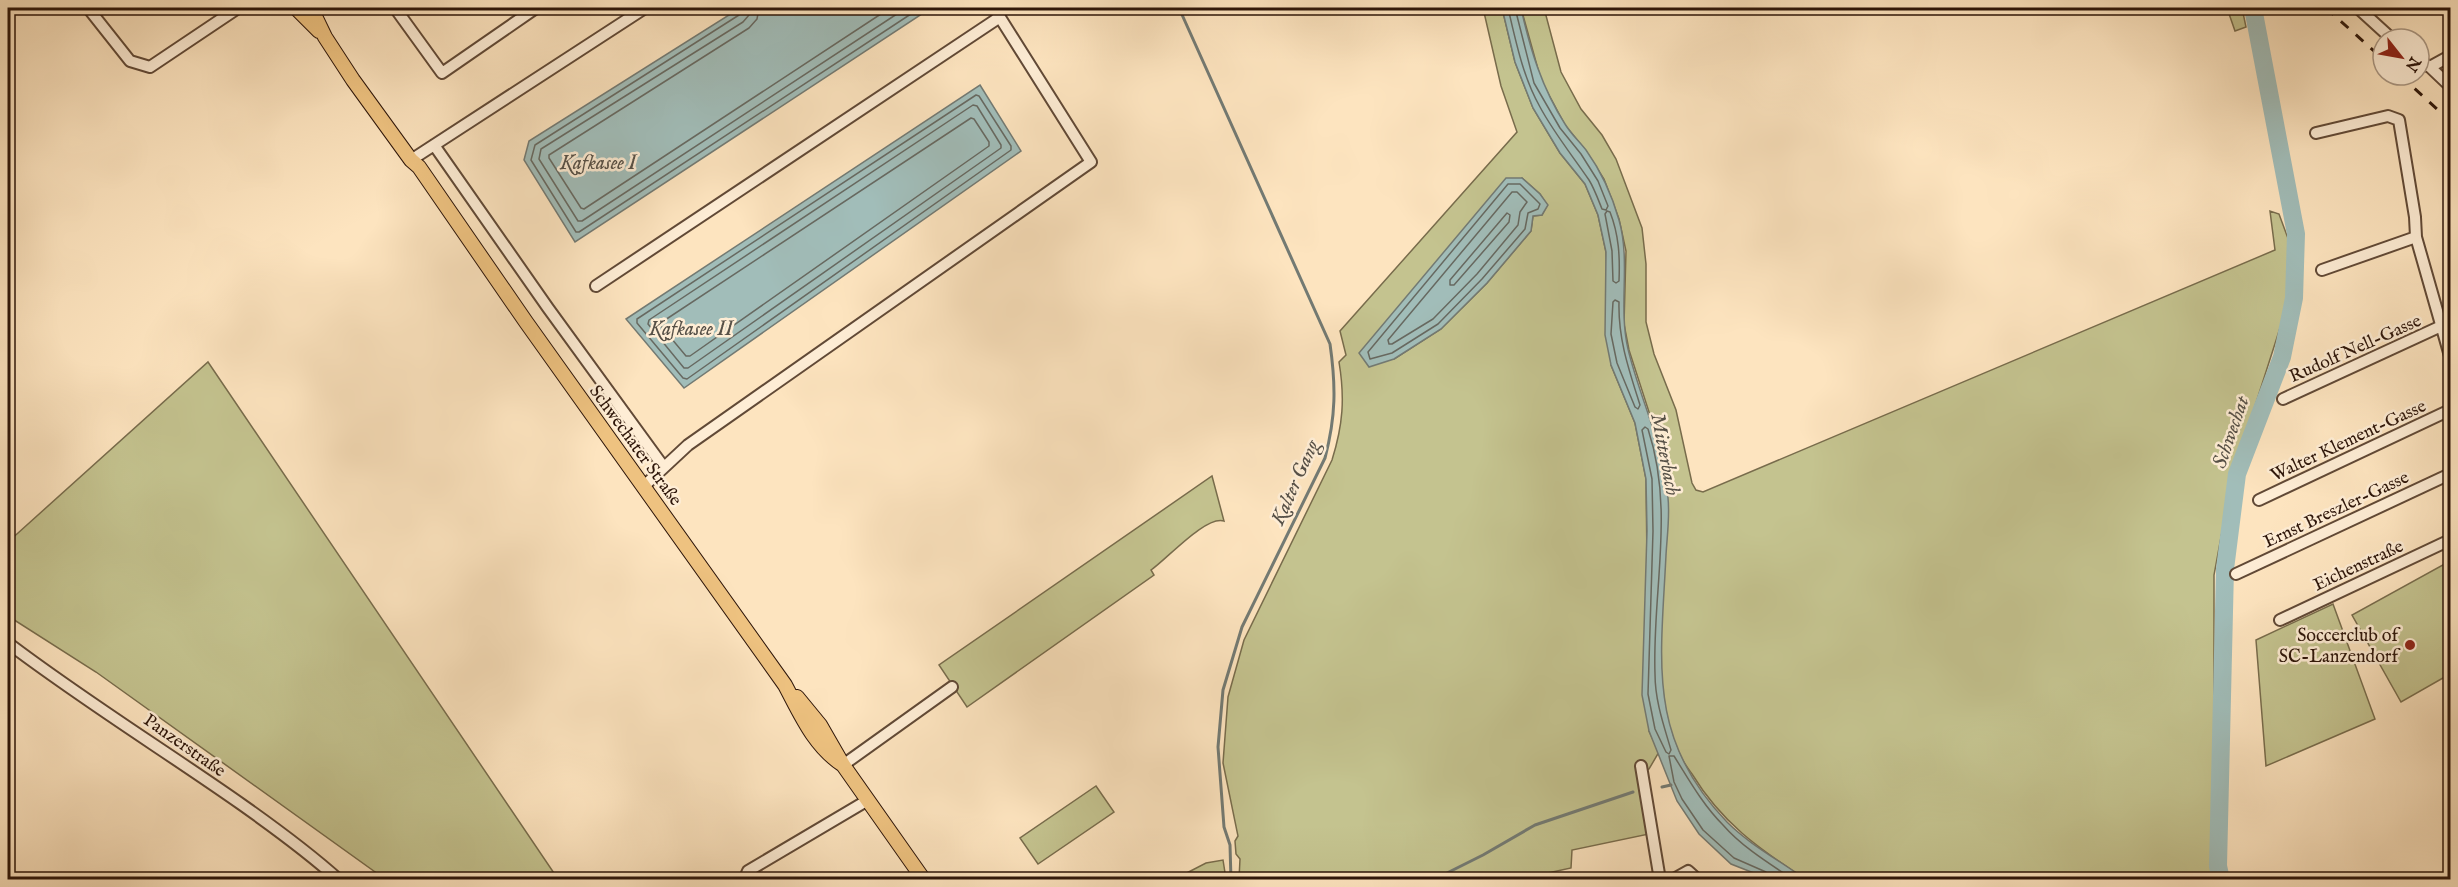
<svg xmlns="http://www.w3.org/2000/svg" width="2458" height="887" font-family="'IM FELL English',serif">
	<rect width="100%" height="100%" fill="#fde4bf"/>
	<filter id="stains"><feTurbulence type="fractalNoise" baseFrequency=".00333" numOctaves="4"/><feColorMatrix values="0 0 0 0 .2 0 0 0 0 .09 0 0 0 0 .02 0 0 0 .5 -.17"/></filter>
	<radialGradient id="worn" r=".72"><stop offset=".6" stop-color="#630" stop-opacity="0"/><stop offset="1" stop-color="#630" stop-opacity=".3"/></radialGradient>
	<!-- green -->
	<path fill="#c4c38f" stroke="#786c4c" stroke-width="1.5" fill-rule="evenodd" d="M1483,8h19l13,54 18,46 27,45 25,31 13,31 8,37 5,113 24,58 11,56 3,252 10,21 -10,17 -11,6 11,59 -77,16 -1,18 -32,7 -2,5 -298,-1 1,-20 -4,-5 -1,-13 3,-5 -15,-73 5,-66 16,-57 88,-180c11,-35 13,-62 7,-98l7,-7 -6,-24 177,-199 -16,-46zM1522,178l18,16 7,11 -5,10 -9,1 -2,15 -44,52 -46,46 -47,30z
		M1521,8h23l17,64 20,37 21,26 14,24 26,69 4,36v58l8,32 22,56 16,73 4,7 7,2 572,-242 -5,-39 9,3 14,38 -5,51 -56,175 -18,97v304h-409c-47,-31 -83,-56 -113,-105 -5,-7 -11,-15 -14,-23 -11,-24 -14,-50 -17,-76l-1,-229 -31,-96 -5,-26 2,-73 -7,-32 -15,-40 -18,-28 -21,-26 -24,-45z
		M2227,8h15l4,19 -11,4z
		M208,362l350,517h-173l-289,-207 -88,-56v-74z
		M1212,476l12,45c-18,-6 -57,38 -73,49l3,5 -187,132 -28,-42z
		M2450,561v113l-49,28 -49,-87z
		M2333,604l42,115 -109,47 -10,-126z
		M1096,786l18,26 -76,52 -18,-26z
		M1223,860l3,19h-51l31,-16z"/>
	<!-- water -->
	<path fill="#a1bdb9" stroke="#737a73" stroke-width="1.5" d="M740,8h191l-356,234 -51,-82 5,-19z
		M1502,8h19c9,41 21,80 44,116 6,10 14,17 21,26 15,21 26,45 33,70 12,42 -1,86 9,129 12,50 36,96 40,149 2,18 -1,39 -2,57 -5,106 -20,183 61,267 23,23 52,38 78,57h-36l-38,-15 -32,-30 -22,-33 -28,-70 -7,-36 5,-164 -1,-52 -11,-56 -24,-58 -6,-30 1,-83 -8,-37 -13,-31 -25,-31 -27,-45 -18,-46z
		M980,85l41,66 -337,237 -58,-69z
		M1506,178h16l18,16 8,11 -6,10 -9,1 -2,15 -44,52 -46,46 -47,30 -25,8 -10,-14z"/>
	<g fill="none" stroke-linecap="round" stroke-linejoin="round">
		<!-- shore -->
		<path stroke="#676961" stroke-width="1.5" d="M742,8l-3,7 -204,130 -4,15 45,72h3l341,-224
			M750,8l-1,7 -6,7 -202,127 -2,10 39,62h4l324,-213
			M759,8l-2,11 -8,9 -200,127v3l32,50 3,1 306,-201
			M1508,8c8,34 15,69 32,99 14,26 32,48 49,73 5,8 9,19 13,29l4,1 2,-4 -10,-25 -17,-27 -21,-26 -26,-45 -19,-75
			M976,95l3,1 32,50v4l-324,229 -4,-1 -46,-55v-4z
			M973,105l4,1 24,39v3l-313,220h-4l-36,-44 1,-4z
			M971,118l3,1 15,23v4l-299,210h-4l-25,-30 1,-4z
			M1508,184h12l20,20 -2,5 -10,4 -3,16 -43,50 -44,45 -46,29 -22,6 -2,-7z
			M1512,192h5l10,10 -7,10 -2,13 -41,49 -44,45 -41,25h-3l-1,-4z
			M1607,211l3,1c9,23 10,45 9,69l-3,2 -3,-2 -1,-30 -7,-37z
			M1507,213l3,2 -1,7 -55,63h-4v-5z
			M1615,300l4,2c-1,37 10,68 21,103l-2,4 -3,-2 -18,-44 -6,-29 2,-32z
			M1645,427l3,2c27,82 4,162 7,245 0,27 9,52 16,76l-2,4 -3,-2 -11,-23 -7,-35 5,-163 -1,-52 -10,-49z
			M1769,880l-3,-8 -32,-14 -31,-28 -21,-31 -8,-17 -5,-26h5c15,24 29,49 49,69 19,22 47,39 71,55"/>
		<!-- stream -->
		<path stroke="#737a73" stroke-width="3" d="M1179,8l151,336c6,42 6,72 -5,114l-83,169 -19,63 -5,57 6,80 6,18 1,35
			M1662,787l9,-2
			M1433,880l50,-25 52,-30 98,-33"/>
		<!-- river -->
		<path stroke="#a1bdb9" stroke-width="18" d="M2221,880l-3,-14 7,-297 12,-95 45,-117 12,-59 2,-64 -43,-226"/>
		<!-- minor casing -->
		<g stroke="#614936" stroke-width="14">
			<path id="minor" d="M88,8l42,53 20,6 88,-59
				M395,8l47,65 94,-65
				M2358,8l34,31
				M2419,61l11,6 20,19
				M2430,67l20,-11
				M2316,133l72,-17 11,4 16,97 1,20 34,119
				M434,145l114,163 115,158
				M411,160l234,-152
				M2322,270l94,-33
				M596,286l404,-269
				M2283,399l167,-77
				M644,486l44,-41 403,-283 -97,-154
				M2259,500l191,-90
				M2236,574l214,-100
				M2280,620l170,-80
				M8,643c75,57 156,107 233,161 34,24 67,48 98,76
				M843,765l109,-78
				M1641,766l19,114
				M744,880l4,-9 120,-71
				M1672,880l16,-9 10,9"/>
		</g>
		<!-- major casing -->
		<g stroke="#2d1509" stroke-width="16">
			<path id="major" d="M296,8l23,23
				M311,8l14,29 28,43 58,80 8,7 107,155 259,363c16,30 29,61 58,80
				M797,697l23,28 23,40 81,115"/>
		</g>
		<!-- minor -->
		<use href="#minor" stroke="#feedd5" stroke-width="10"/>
		<!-- major -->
		<use href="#major" stroke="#eec280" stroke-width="14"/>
		<!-- rail -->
		<path stroke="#2d1509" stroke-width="3" stroke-dasharray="10 10" stroke-linecap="butt" d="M2326,8l57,51
			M2400,75l50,46"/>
	</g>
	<!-- markers -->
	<circle fill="#8f2418" stroke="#feedd5" stroke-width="2" cx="2410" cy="645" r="6"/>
	<g text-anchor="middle" stroke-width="5" stroke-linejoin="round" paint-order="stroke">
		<!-- street labels -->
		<g font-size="18" fill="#2d1509" stroke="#feedd5">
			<text transform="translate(2355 348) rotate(-24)" y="6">Rudolf Nell-Gasse</text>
			<text transform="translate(2348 440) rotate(-25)" y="6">Walter Klement-Gasse</text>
			<text transform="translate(636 445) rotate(54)" y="6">Schwechater Straße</text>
			<text transform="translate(2336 509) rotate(-25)" y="6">Ernst Breszler-Gasse</text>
			<text transform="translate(2358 565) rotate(-25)" y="6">Eichenstraße</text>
			<text transform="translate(185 745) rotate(35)" y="6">Panzerstraße</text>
		</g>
		<!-- poi labels -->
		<g font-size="18" fill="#2d1509" stroke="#feedd5" text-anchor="end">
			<text x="2398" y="641">Soccerclub of<tspan x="2398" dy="21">SC-Lanzendorf</tspan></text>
		</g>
		<!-- water labels -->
		<g font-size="20" font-style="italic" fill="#565047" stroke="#feedd5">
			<text x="598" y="169">Kafkasee I</text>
			<text x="691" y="335">Kafkasee II</text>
			<text transform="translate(2230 432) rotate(-71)" y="7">Schwechat</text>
			<text transform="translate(1666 454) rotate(79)" y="7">Mitterbach</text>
			<text transform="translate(1294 482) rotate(-66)" y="7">Kalter Gang</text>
		</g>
	</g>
	<!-- margin -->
	<rect width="2458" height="887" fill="none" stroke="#fde4bf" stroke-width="30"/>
	<rect x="9" y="9" width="2440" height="869" fill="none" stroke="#2d1509" stroke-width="3"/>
	<rect x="15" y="15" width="2428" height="857" fill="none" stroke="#2d1509" stroke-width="1.5"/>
	<!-- north arrow -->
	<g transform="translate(2401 57) rotate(121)"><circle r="28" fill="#feedd5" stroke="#aa9783" stroke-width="1.5"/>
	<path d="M0-4.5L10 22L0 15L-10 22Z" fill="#8f2418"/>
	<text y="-9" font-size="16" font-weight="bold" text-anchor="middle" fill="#2d1509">N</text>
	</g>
	<rect width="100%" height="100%" filter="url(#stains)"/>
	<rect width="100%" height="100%" fill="url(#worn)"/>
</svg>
